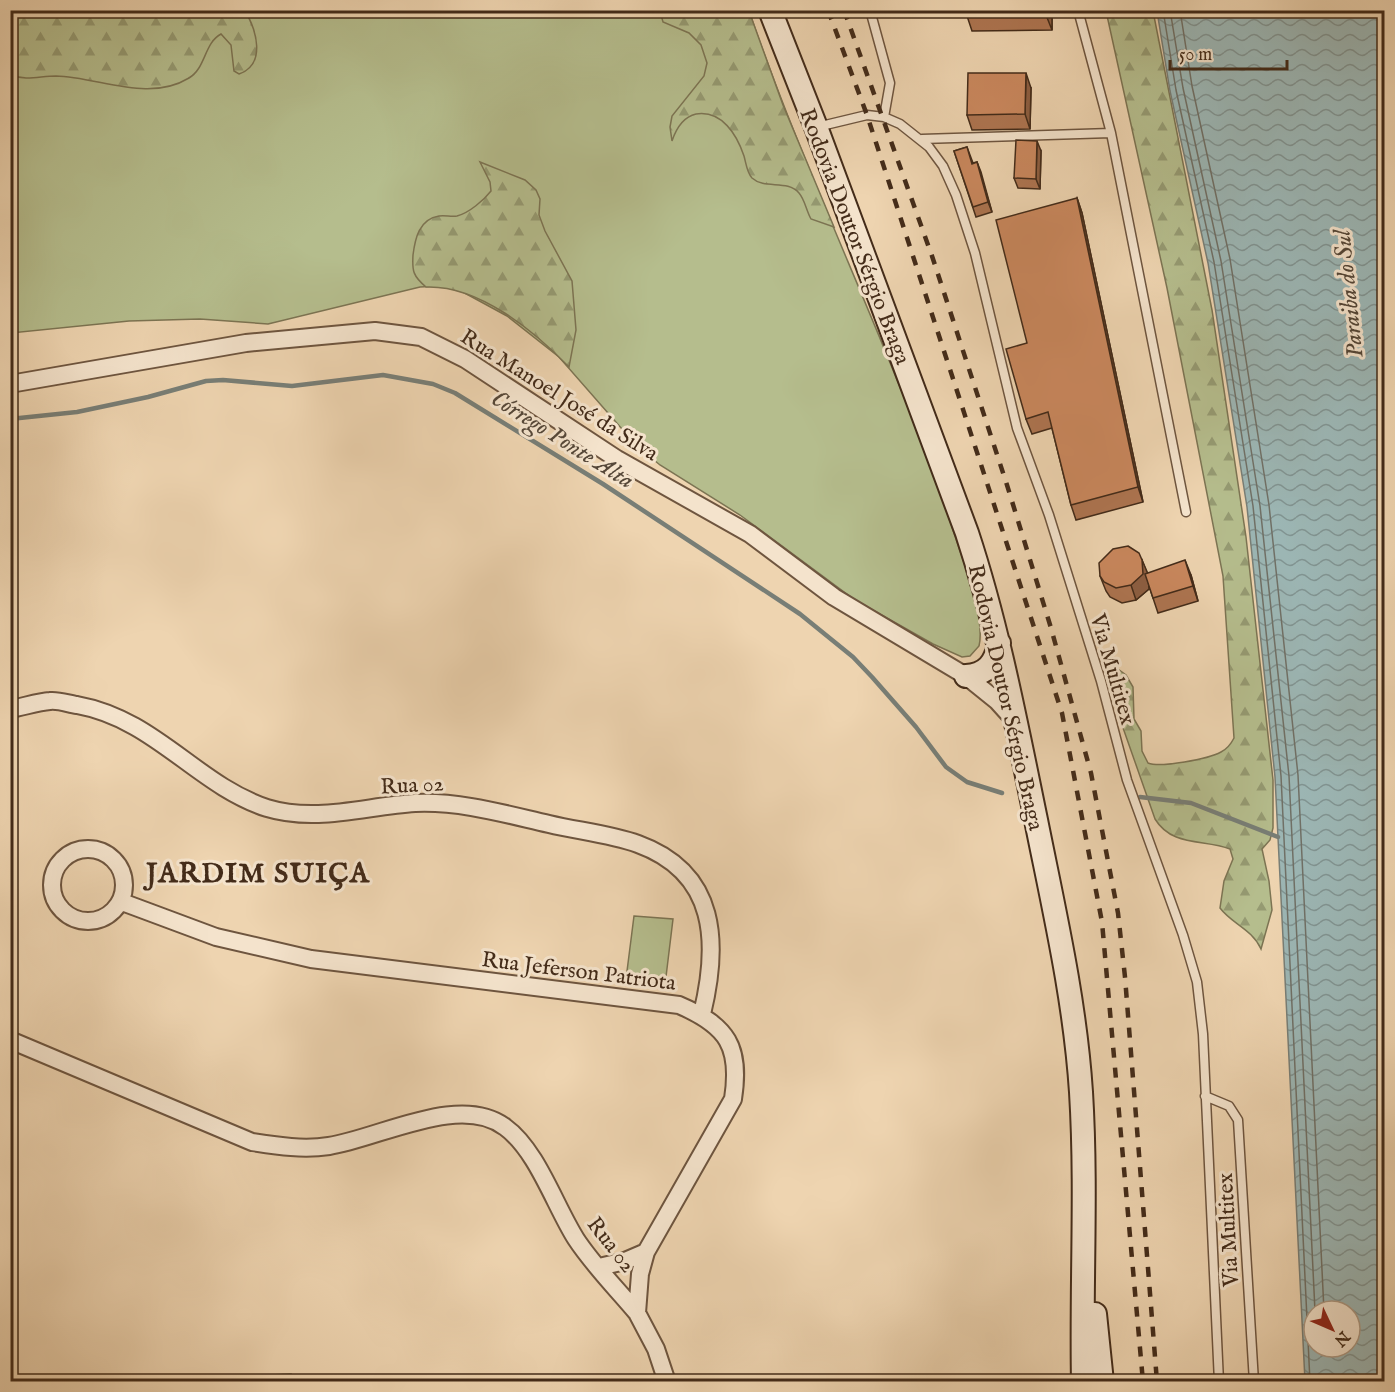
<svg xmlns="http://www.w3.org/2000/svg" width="1395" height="1392" font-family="'IM FELL English',serif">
	<defs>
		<pattern id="forest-firs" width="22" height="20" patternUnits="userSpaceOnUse" patternTransform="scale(1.5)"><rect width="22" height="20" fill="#b5bd8d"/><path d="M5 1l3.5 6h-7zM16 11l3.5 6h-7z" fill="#959a72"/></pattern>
		<pattern id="water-waves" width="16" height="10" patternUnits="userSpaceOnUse" patternTransform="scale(1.5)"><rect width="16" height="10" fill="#9cb6b4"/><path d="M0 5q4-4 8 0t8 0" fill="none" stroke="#819492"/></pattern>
	</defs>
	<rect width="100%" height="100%" fill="#eed4b0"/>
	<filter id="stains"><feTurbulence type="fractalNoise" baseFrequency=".00333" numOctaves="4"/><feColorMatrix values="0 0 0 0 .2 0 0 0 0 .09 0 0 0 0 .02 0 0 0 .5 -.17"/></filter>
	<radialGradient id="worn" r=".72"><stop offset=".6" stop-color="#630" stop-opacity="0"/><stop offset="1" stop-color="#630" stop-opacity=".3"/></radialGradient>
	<!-- green -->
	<path fill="#b5bd8d" stroke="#7c7453" stroke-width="1.5" d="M11,11h738c60,175 144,340 203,516 9,28 34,91 27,119l-9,10 -8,1 -29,-13 -78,-44 -115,-85 -80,-50 -24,-20 -77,-88 -52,-41 -46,-25 -22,-5 -19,1 -152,37 -68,-5 -71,2 -118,12z
		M634,916l39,3 -8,66 -39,-6z
		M291,1374v7h-141z"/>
	<!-- forest -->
	<path fill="url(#forest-firs)" stroke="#7c7453" stroke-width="1.5" d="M10,11h235c11,18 22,53 -6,63l-5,-3 -3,-26 -10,-11c-17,9 -15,34 -32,44 -41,25 -90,-1 -133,-2 -16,0 -30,5 -45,-1z
		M660,11h89l34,94 51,122 -23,-8c-5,-9 -6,-19 -12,-26 -12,-14 -34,-3 -47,-15 -5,-5 -6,-15 -8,-22 -7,-21 -22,-46 -48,-42 -13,3 -20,15 -24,27l-2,-14 2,-11 32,-40 3,-13 -6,-18 -12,-12 -26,-11z
		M1106,11h47l59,299 34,227 27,243v48l-3,12 -8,9 7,32 3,29 -11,39c-9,-20 -29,-25 -41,-41l4,-27 9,-22 -3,-10c-26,-10 -58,-2 -75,-30l-47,-134v-19l7,1 11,8 7,12 1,32 7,12 1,20 6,12c13,5 60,-4 73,-11 6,-3 10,-8 13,-14l-11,-162 -56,-288z
		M480,162l45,18 11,10 4,9 -1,16 6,16 27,50 4,49 -7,37c-35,-36 -90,-82 -143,-80 -13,-11 -14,-16 -13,-32 2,-16 6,-36 26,-39 6,-1 12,1 18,0 12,-3 27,-16 34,-25l-1,-9z"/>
	<!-- water -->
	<path fill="url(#water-waves)" stroke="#787e76" stroke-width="1.5" fill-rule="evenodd" d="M1157,11h227v1370h-79l-30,-604 -28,-270 -39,-244 -38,-172zM1314,1311h36v36h-36z"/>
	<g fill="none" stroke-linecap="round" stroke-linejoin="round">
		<!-- shore -->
		<path stroke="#707066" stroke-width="1.5" d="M1163,10l13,80 38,172 39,244 28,270 29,606
			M1170,10l13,78 38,173 39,245 29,270 26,535
			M1180,10l12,76 38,173 39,246 29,270 26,536"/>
		<!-- stream -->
		<path stroke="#787e76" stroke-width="4.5" d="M10,419l67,-7 71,-15 58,-16 17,-1 69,6 91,-11 50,9 22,9 148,91 197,130 53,43 19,20 44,50 30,40 21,15 35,11
			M1140,797l51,6 87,34"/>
		<!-- lane casing -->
		<g stroke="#6e553f" stroke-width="11">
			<path id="lane" d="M870,10l20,73 -6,34
				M1078,10l33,123 75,379
				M817,127l50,-12 17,2 16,7 29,23 14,19 13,29 19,58 42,175 32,87 52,166 26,99 56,155 14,47 6,52 16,348
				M922,139l189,-6
				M1205,1096l24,10 9,14 16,262"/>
		</g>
		<!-- street casing -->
		<g stroke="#6e553f" stroke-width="20">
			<path id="street" d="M10,384l236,-41 129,-12 46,6 44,22 152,100 133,75 84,63 132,79 31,25 18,20
				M10,709c13,-2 27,-7 40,-8 9,-1 19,3 27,4 78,14 120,80 190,103 49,15 99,-2 148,-5 46,-2 90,11 134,21 29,7 61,10 89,20 80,29 81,100 64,170
				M52 885a36 36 0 1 1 72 0a36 36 0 1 1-72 0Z
				M122,902l94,35 95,22 368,46c49,21 62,42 54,94l-87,153 -6,22 -3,39 19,36 11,33
				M10,1040l242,102c26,4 51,8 77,4 51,-8 131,-53 176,-19 32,23 50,79 71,112 17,26 41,50 61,74
				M599,1267l26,-6 21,-9"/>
		</g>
		<!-- secondary casing -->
		<g stroke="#432b19" stroke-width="26">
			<path id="secondary" d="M770,10l46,117 151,406c31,94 49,190 69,287 18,90 39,180 45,272 6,97 0,193 2,290
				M966,676c20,-1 30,-13 33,-33
				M1095,1314l7,68"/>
		</g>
		<!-- lane -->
		<use href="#lane" stroke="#f4e3cc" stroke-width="8"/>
		<!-- street -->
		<use href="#street" stroke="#f4e3cc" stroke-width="16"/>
		<!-- secondary -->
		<use href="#secondary" stroke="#f4e3cc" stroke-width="22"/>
		<!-- rail -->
		<path stroke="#432b19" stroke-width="4.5" stroke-dasharray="10 10" stroke-linecap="butt" d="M828,10l39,105 195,598 40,209 41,460
			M844,10l88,246 75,229 44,143 40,145 27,140 7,64 32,405"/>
	</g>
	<!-- wall -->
	<path fill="#ad7450" stroke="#432b19" stroke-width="1.5" d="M967,10h84l1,5v15l-80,1 -5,-15z
		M1031,88l-1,41 -58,1 -5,-15z
		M967,147l6,16 4,-1 15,50 -16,5 -22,-66z
		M1041,151l-1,38 -22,-1 -4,-10z
		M1077,198l5,15 61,289 -67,18 -5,-15 -19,-77 -20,6 -6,-15 1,-76z
		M1142,560l5,13 44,2 7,26 -40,12 -10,-30 1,6 -13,11 -14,3 -12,-6 -4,-6 -6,-15z"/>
	<!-- shaded-wall -->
	<path fill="#8d5e41" stroke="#432b19" stroke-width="1.5" d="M1047,10h4l1,5v15l-6,-15z
		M1026,73l5,15 -1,41 -5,-15z
		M1037,141l4,10 -1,38 -4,-10z
		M977,162l4,10 11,40 -4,-10z
		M1077,198l5,15 61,289 -5,-15z
		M1142,560l6,14 1,15 -13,11 -5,-15z
		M1185,560l6,15 7,26 -5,-15z"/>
	<!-- building -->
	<path fill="#c9875d" stroke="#432b19" stroke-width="1.5" d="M967,10h80l-1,5 -79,1z
		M968,73h58l-1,41 -58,1z
		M1016,140l21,1 -1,38 -22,-1z
		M967,147l5,17 5,-2 11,40 -15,5 -19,-56z
		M1077,198l61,289 -67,18 -23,-93 -22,7 -20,-70 21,-6 -31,-123z
		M1128,546l11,7 3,7 1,14 -12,11 -15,3 -12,-6 -4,-6 -1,-13 14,-14z
		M1185,560l8,26 -40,12 -8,-24z"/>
	<g text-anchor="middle" stroke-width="6" stroke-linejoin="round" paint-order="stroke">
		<!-- street labels -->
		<g font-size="22" fill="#432b19" stroke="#f4e3cc">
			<text transform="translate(856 236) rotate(69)" y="8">Rodovia Doutor Sérgio Braga</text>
			<text transform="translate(560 394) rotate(32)" y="8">Rua Manoel José da Silva</text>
			<text transform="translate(1114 669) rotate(74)" y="8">Via Multitex</text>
			<text transform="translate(1007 697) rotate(77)" y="8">Rodovia Doutor Sérgio Braga</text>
			<text transform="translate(412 784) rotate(-3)" y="8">Rua 02</text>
			<text transform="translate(579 970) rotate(7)" y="8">Rua Jeferson Patriota</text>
			<text transform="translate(1227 1230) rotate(-93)" y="8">Via Multitex</text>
			<text transform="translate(612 1244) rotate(52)" y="8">Rua 02</text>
		</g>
		<!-- water labels -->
		<g font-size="24" font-style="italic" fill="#554738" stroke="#f4e3cc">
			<text transform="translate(1348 294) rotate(-96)" y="8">Paraiba do Sul</text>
			<text transform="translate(563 439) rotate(32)" y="8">Córrego Ponte Alta</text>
		</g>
		<!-- district labels -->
		<g font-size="28" font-weight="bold" letter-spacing="1.5" fill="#432b19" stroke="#f4e3cc">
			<text x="258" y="882">JARDIM SUIÇA</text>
		</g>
	</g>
	<!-- margin -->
	<rect width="1395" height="1392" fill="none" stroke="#eed4b0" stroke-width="36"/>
	<rect x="12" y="12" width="1371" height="1368" fill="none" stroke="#432b19" stroke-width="3"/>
	<rect x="18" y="18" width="1359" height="1356" fill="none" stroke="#432b19" stroke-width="1.5"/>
	<!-- north arrow -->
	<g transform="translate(1332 1329) rotate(134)"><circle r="28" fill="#f4e3cc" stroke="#ad9984" stroke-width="1.5"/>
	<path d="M0-4.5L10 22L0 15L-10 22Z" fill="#8f2418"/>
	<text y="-9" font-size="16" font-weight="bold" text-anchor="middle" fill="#432b19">N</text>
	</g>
	<!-- scale -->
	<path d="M1170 60v9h117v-9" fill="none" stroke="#432b19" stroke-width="3"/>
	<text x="1179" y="60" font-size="18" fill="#432b19" stroke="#f4e3cc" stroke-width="4.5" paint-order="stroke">50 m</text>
	<rect width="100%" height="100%" filter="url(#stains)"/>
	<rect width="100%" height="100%" fill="url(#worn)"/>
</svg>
